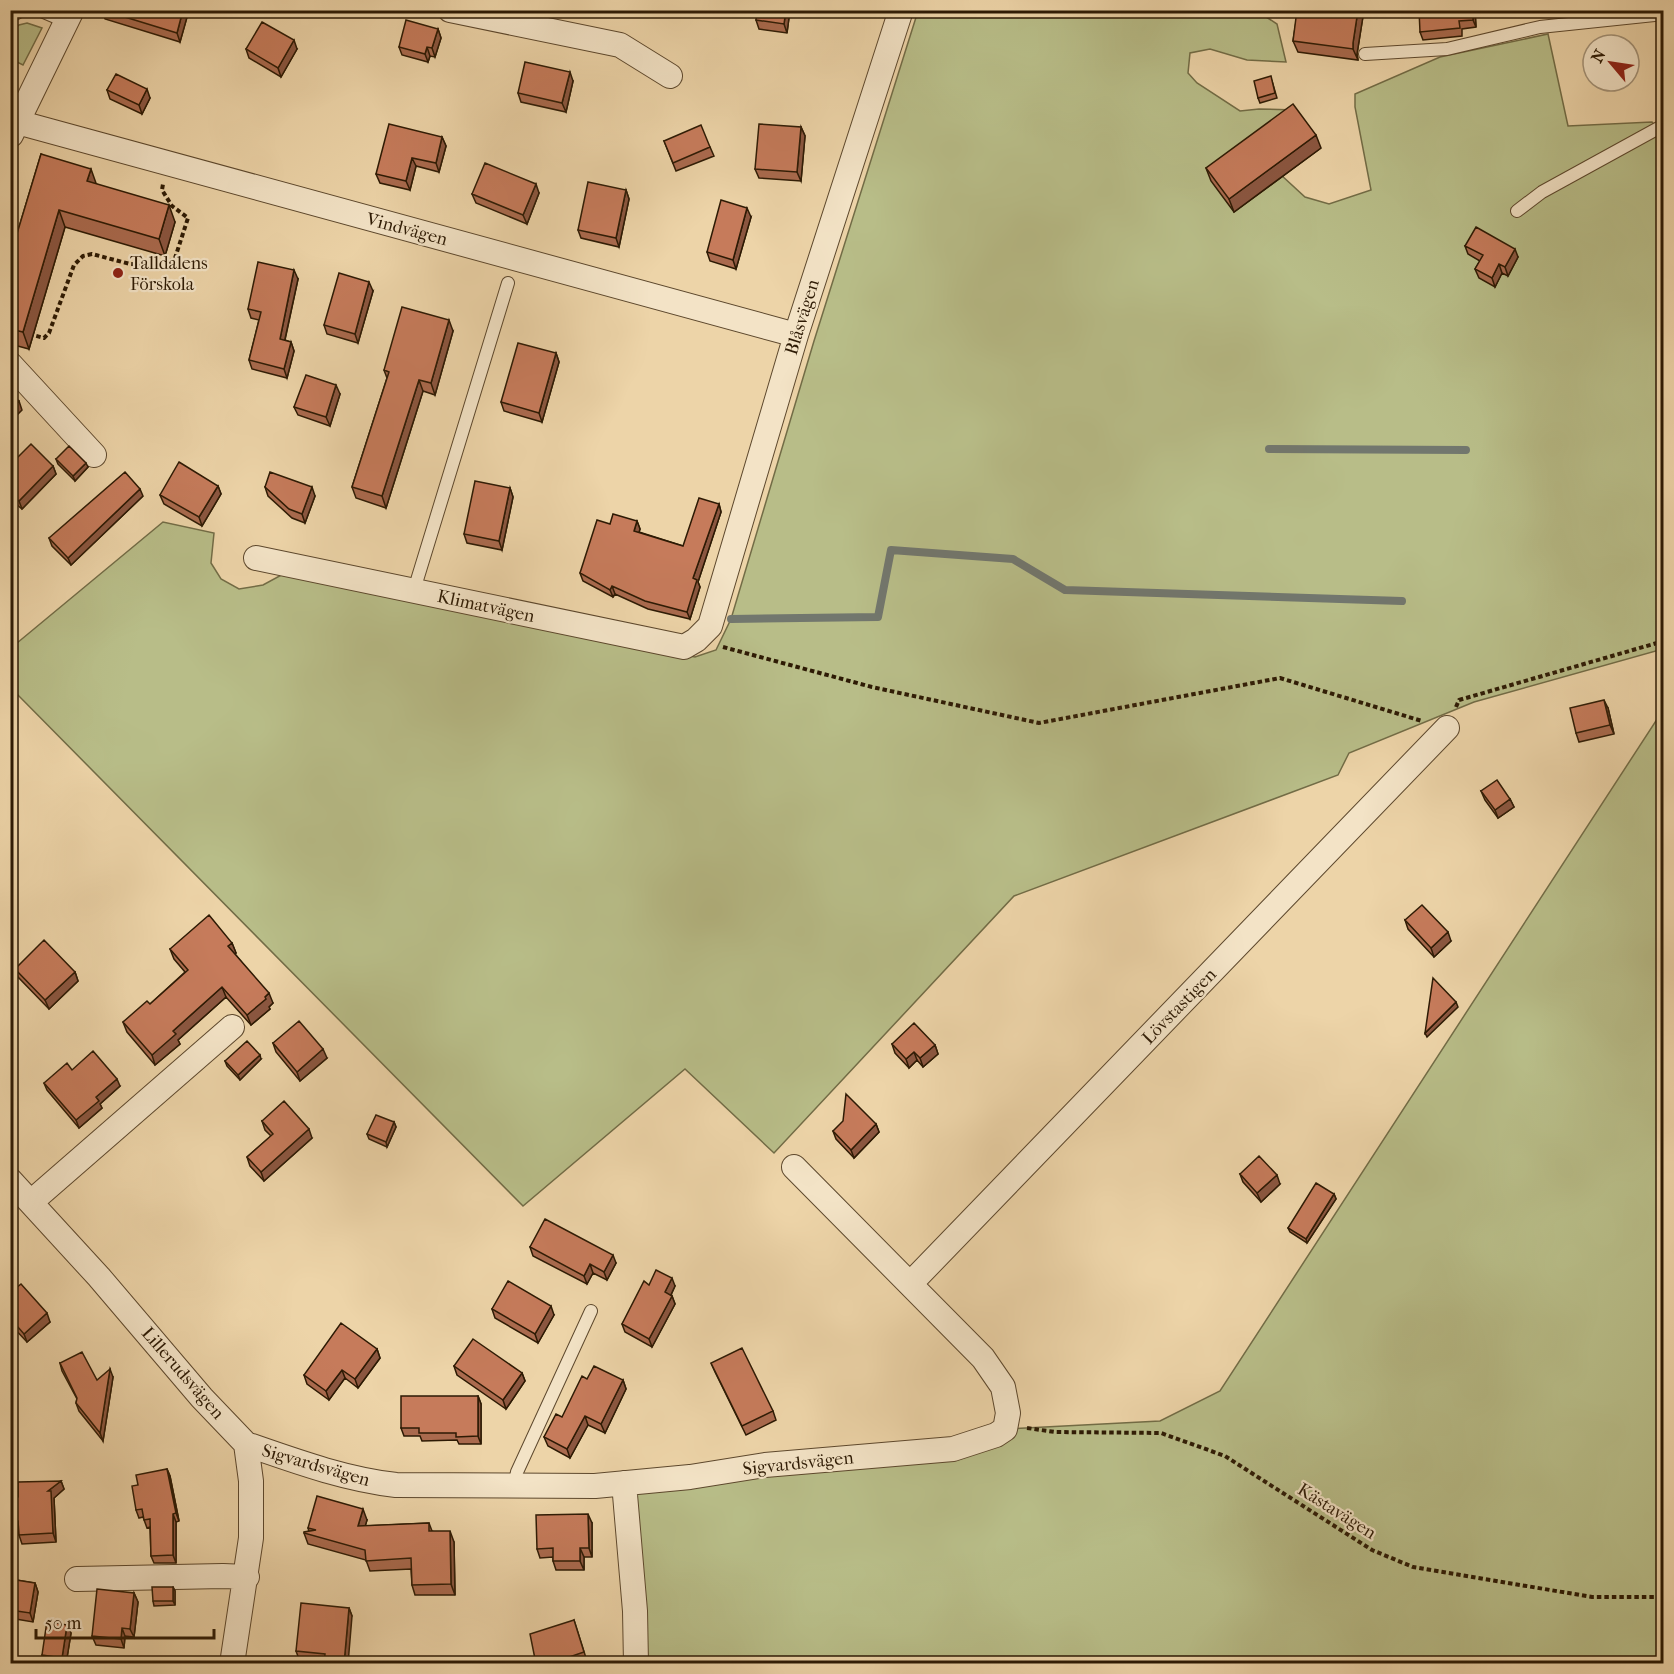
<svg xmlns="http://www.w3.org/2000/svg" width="1674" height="1674" font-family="'IM FELL French Canon',serif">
	<rect width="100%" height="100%" fill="#edd4a8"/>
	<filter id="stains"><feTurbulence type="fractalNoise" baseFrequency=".00333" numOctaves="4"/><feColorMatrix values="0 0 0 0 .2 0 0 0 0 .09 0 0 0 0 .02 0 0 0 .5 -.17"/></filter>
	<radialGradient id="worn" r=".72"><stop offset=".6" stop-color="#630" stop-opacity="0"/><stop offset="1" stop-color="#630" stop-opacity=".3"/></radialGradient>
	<!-- green -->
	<path fill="#b8bd88" stroke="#726c46" stroke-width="1.5" d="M918,11h339l20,13 9,38 -39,-2 -37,-11 -20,4 -2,20 9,10 43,28 19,-2 36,1 -15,64 25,23 24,7 42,-14 -16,-83v-13l85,-37 108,-23 20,92 84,-4 11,12v515l-189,53 -125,51 -11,22 -324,121 -240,257 -89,-84 -162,137 -512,-518v-40l152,-126 51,11 -3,30 10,16 18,10 24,-4 22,-12 127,28 283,56 21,-7 15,-31 83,-278z
		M27,23l15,5 -19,37 -12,-6v-27l8,-7z
		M1663,710v953h-1019l-8,-181 199,-24 170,-29 155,-8 60,-30z"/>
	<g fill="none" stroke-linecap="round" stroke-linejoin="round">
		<!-- stream -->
		<path stroke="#72776e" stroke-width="8" d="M1269,449l197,1
			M731,619l147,-2 13,-67 122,9 52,31 337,11"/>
		<!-- service casing -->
		<g stroke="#5d482d" stroke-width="14">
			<path id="service" d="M39,10l28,12
				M10,17l12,-7
				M1365,54l82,-5 93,-22 124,-13
				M1517,211l25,-19 122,-67
				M414,590l94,-307
				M514,1486l3,-14 74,-161"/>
		</g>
		<!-- minor casing -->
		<g stroke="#5d482d" stroke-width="26">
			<path id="minor" d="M450,10l170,35 50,31
				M17,122l779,213
				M11,135l61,-125
				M10,364l84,91
				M256,558l428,89 12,-7 14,-14 86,-291 105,-325
				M10,1180l89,97 103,121 44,46 5,37v57l-19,126
				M31,1202l201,-175
				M911,1283l536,-555
				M246,1444c49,17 98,35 150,41l199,1 95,-9 75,-12 188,-16 43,-14 9,-6 1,-5 2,-11 -5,-26 -20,-29 -189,-191
				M624,1483l11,128 1,53
				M77,1579l146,-3 24,1"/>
		</g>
		<!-- path -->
		<path stroke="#2d1a04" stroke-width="4" stroke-dasharray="4.5 3" stroke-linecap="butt" d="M29,334l15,4 5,-5 25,-68 9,-9 9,-2 38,10 33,1 12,-7 13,-40 -16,-12 -10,-16 1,-6
			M723,647l149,40 167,36 241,-45 142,43
			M1456,707l3,-7 205,-59
			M1027,1428l28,4 106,1 64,23 147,94 41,17 179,30h72"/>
		<!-- service -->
		<use href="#service" stroke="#f3e3c6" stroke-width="12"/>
		<!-- minor -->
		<use href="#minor" stroke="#f3e3c6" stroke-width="24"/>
	</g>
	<!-- wall -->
	<path fill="#aa6a4e" stroke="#2d1a04" stroke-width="1.5" d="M189,10l-9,32 -75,-23 -3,-8z
		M790,10l-3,23 -28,-4 -3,-9z
		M1267,10h97l-7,44 1,6 -60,-8 -5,-11 4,-26z
		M1475,10l1,17 -14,2v7l-39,4 -3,-8z
		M438,29l3,9 -6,19 -5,-1 -2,6 -26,-7 -3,-8z
		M246,49h51l-16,28 -32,-19z
		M573,81l-7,31 -45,-10 -3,-9z
		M1272,81l5,17 -17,5 -2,-5z
		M107,90l43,8 -8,16 -32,-15z
		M801,127l4,9 -4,45 -42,-3 -4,-9z
		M442,137l4,9 -7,26 -23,-6 -6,24 -30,-7 -4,-9z
		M664,141l46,6 4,9 -38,15z
		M1321,148l-87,64 -23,-31 -5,-13z
		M41,154l55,30 79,38 -10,34 -100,-29 -36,122 -19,-5v-87z
		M626,190l3,9 -10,48 -38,-9 -3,-8z
		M539,193l-12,31 -51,-21 -4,-9z
		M751,217l-15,52 -26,-8 -3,-9z
		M1465,246l53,11 -10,19 -6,-3 -7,14 -16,-9 -4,-9 5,-8 -12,-7z
		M298,279l-13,61 6,2 3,9 -7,27 -35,-9 -3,-9 10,-40 -8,-2 -3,-9z
		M373,291l-15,52 -31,-9 -3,-9z
		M453,331l-18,64 -12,-4 -37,117 -30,-10 -4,-11 35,-109 -3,-8z
		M556,353l3,9 -17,60 -38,-11 -3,-9z
		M340,394l-10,32 -32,-11 -4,-8z
		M10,452l7,6 36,8 3,8 -34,35 -12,-10z
		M56,459l32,8 -13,14 -17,-17z
		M218,486l3,8 -19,32 -38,-22 -4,-9z
		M265,487l50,9 -10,27 -13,-5 -24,-22z
		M510,488l3,9 -11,53 -35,-7 -3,-9z
		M143,496l-72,69 -19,-19 -3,-8z
		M719,504l2,8 -23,70 2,5 -10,32 -42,-10 -33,-15 -2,3 -30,-16 -3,-8 30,-49 27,-3 3,8 -1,3 44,14z
		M1608,708l6,26 -35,8 -3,-9z
		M1481,791l29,8 4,8 -16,11 -13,-18z
		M1405,920l46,21 -17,16 -26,-28z
		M232,943l4,10 -1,1 38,49 -4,4 1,2 -19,16 -25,-28 -48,43 2,4 -25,21 -28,-33 -4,-10 27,-18 35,-32 -11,-13 -4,-10z
		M15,969l60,3 3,9 -29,28 -31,-32z
		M273,1043l54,15 -27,23 -24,-29z
		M892,1044l43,1 3,9 -15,13 -6,-7 -8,8 -14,-15z
		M261,1059l-21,21 -13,-14 -2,-5z
		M72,1070l48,16 -20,18 2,4 -23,20 -32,-38 -3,-7z
		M262,1121l50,17 -48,43 -14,-15 -3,-9 24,-21 -6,-6z
		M394,1122l2,5 -9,20 -18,-8 -2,-5z
		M876,1124l3,8 -25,26 -18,-19 -3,-8z
		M1240,1174l40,10 -19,18 -18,-20z
		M1334,1194l2,5 -29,44 -17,-11 -2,-4z
		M530,1247l86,16 -9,17 -14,-7 -6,11 -54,-28z
		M649,1285l26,1 -4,9 1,1 3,8 -23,43 -27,-15 -3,-8z
		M10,1293l40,29 -23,20 -17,-18z
		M492,1309l62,6 -16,28 -43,-25z
		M377,1349l3,9 -22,30 -13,-10 -16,22 -22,-16 -3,-9z
		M60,1363l37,17 16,-3 -10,64 -24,-30 -3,-8 1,-4 -15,-28z
		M711,1363l62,48 3,9 -30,15 -31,-63z
		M454,1366l68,7 3,8 -19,28 -49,-34z
		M623,1380l3,9 -21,44 -17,-8 -18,33 -22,-12 -4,-9 18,-20z
		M478,1396l3,8v40h-22l-2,-4 -35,1 -2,-5h-16l-3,-8z
		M167,1469l3,7 9,45 -3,1v41h-22l-3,-7 -1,-29 -3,1 -4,-11 -4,1 -3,-8 2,-25z
		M61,1481l3,8 -10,9 2,44 -34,2 -3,-9 -1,-5h-3l-4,-9 7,-24z
		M367,1520l-2,6 64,-3 3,8 22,11 1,53h-40l-3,-10 -1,-16 -41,2 -4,-11 -58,-16 -4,-11 5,-2 -1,-3z
		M592,1523v34h-8v13h-28l-3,-9v-4l-13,1 -3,-9z
		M10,1579l25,4 3,9 -5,30 -23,-4z
		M173,1587l2,4v14l-21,1 -1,-5z
		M134,1593l4,9 -4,35 -9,-1 -1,12 -28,-3 -4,-9z
		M349,1608l3,8 -28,45 -25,-2 -3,-8z
		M574,1620l13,41 -7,3h-44z
		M67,1625l4,8 -5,31 -21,-1 -3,-8z"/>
	<!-- shaded-wall -->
	<path fill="#8b5640" stroke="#2d1a04" stroke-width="1.5" d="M183,10h6l-9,32 -3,-9z
		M786,10h4l-3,23 -3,-9z
		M1358,10h6l-7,44 1,6 -5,-11v-6z
		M1473,10h2l1,17 -3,-7z
		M438,29l3,9 -6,19 -3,-9z
		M294,40l3,9 -16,28 -3,-9z
		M427,47l3,9 -2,6 -3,-8z
		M570,72l3,9 -7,31 -4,-9z
		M147,89l3,9 -8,16 -3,-9z
		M801,127l4,9 -4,45 -4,-9z
		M1316,135l5,13 -87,64 -5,-13z
		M442,137l4,9 -7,26 -3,-9z
		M412,158l4,8 -6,24 -4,-9z
		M91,169l6,17 -10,-5z
		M536,184l3,9 -12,31 -4,-9z
		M626,190l3,9 -10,48 -3,-9z
		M169,205l6,17 -10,34 -6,-17z
		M747,208l4,9 -15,52 -3,-9z
		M59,210l6,17 -36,122 -6,-17z
		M1515,249l3,8 -10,19 -3,-9z
		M1499,264l3,9 -7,14 -3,-9z
		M294,270l4,9 -15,69 -3,-9z
		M369,282l4,9 -15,52 -3,-9z
		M449,320l4,11 -18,64 -4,-12z
		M291,342l3,9 -7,27 -3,-9z
		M556,353l3,9 -17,60 -3,-9z
		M419,380l4,11 -37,117 -4,-12z
		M336,385l4,9 -10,32 -4,-9z
		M19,401l3,9 -12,12v-13z
		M86,463l2,4 -13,14 -2,-5z
		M53,466l3,8 -34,35 -3,-8z
		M218,486l3,8 -19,32 -3,-9z
		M312,487l3,9 -10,27 -3,-9z
		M510,488l3,9 -11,53 -3,-9z
		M140,489l3,7 -72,69 -3,-7z
		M719,504l2,8 -23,70 2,5 -10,32 -3,-7 6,-34z
		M637,521l3,8 -3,10 -3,-8z
		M612,586l3,8 -2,3 -3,-7z
		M13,602l3,9 -6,6v-12z
		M1604,700l4,8 6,26 -4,-9z
		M1510,799l4,8 -16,11 -3,-8z
		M1448,932l3,9 -17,16 -3,-9z
		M232,943l4,10 -4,3 -4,-10z
		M75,972l3,9 -29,28 -4,-9z
		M222,987l4,10 -48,43 2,4 -25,21 -3,-10 21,-24z
		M269,993l4,10 -4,4 1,2 -19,16 -4,-10z
		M1456,1002l2,5 -31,30 -2,-4z
		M935,1045l3,9 -15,13 -3,-9z
		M323,1049l4,9 -27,23 -3,-9z
		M914,1052l3,8 -8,8 -3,-9z
		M260,1055l1,4 -21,21 -2,-5z
		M117,1079l3,7 -20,18 2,4 -23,20 -3,-8 20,-23z
		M394,1122l2,5 -9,20 -1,-5z
		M876,1124l3,8 -25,26 -3,-8z
		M309,1129l3,9 -48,43 -3,-9z
		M1277,1175l3,9 -19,18 -4,-9z
		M1334,1194l2,5 -29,44 -1,-4z
		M613,1255l3,8 -9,17 -3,-8z
		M590,1264l3,9 -6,11 -3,-8z
		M672,1278l3,8 -7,15 -3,-9z
		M672,1296l3,8 -23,43 -3,-8z
		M551,1306l3,9 -16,28 -3,-9z
		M47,1313l3,9 -23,20 -3,-8z
		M377,1349l3,9 -22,30 -3,-9z
		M110,1369l3,8 -10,64 -3,-8z
		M342,1370l3,8 -16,22 -3,-9z
		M522,1373l3,8 -19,28 -3,-9z
		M623,1380l3,9 -21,44 -4,-9z
		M478,1396l3,8v40l-3,-8z
		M585,1416l3,9 -18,33 -3,-9z
		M167,1469l3,7 9,45 -3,-8z
		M61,1481l3,8 -10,9 2,44 -3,-9 -5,-42z
		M363,1509l4,11 -5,17 -4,-11z
		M173,1514l3,8v41l-3,-8z
		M588,1514l4,9v34l-3,-9z
		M450,1531l4,11 1,53 -4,-11z
		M580,1548l4,9v13l-4,-9z
		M35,1583l3,9 -5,30 -3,-9z
		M173,1587l2,4v14l-2,-4z
		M134,1593l4,9 -4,35 -4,-8z
		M349,1608l3,8 -4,48h-4z
		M67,1625l4,8 -5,31h-2l-2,-6z
		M122,1628l3,8 -1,12 -3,-9z"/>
	<!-- building -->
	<path fill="#c67b5b" stroke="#2d1a04" stroke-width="1.5" d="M102,10h81l-6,23z
		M757,10h29l-2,14 -28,-4z
		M1297,10h61l-5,33v6l-60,-8z
		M1419,10h54v10l-14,1 1,7 -40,4z
		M406,20l32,9 -6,19 -5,-1 -2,7 -26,-7z
		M262,22l32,18 -16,28 -32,-19z
		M525,62l45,10 -8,31 -44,-10z
		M116,74l31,15 -8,16 -32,-15z
		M1271,76l4,17 -17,5 -4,-17z
		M1293,104l23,31 -87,64 -23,-31z
		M389,124l53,13 -6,26 -24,-5 -6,23 -30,-7z
		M759,124l42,3 -4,45 -42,-3z
		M701,125l9,22 -37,16 -9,-22z
		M41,154l50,15 -4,12 82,24 -10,34 -100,-29 -36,122 -13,-3v-72z
		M485,163l51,21 -13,31 -51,-21z
		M588,182l38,8 -10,48 -38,-8z
		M721,200l26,8 -14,52 -26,-8z
		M1476,227l39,22 -10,18 -6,-3 -7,14 -17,-9 8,-14 -18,-9z
		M258,262l36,8 -14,69 11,3 -7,27 -35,-9 12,-48 -13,-3z
		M339,273l30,9 -14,52 -31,-9z
		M402,307l47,13 -18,63 -12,-3 -37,116 -30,-9 37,-115 -5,-2z
		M518,343l38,10 -17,60 -38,-11z
		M306,375l30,10 -10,32 -32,-10z
		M10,393l9,8 -9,8z
		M31,444l22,22 -34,35 -9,-7v-42l7,6z
		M69,446l17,17 -13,13 -17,-17z
		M179,462l39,24 -19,31 -39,-22z
		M125,472l15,17 -72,69 -19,-20z
		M270,472l42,15 -10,27 -13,-5 -24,-22z
		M475,481l35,7 -11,53 -35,-7z
		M699,498l20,6 -26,74 4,2 -10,32 -42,-11 -33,-15 -2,4 -30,-17 17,-53 13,4 3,-10 24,7 -3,10 49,15z
		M1604,700l6,25 -34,8 -6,-25z
		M1497,780l13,19 -15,11 -14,-19z
		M1422,905l26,27 -17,16 -26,-28z
		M209,915l23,28 -4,3 41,47 -4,4 1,2 -19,16 -25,-28 -49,44 3,3 -24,21 -29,-33 24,-21 3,3 38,-34 -18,-21z
		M44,940l31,32 -30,28 -30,-31z
		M1433,978l23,24 -31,31z
		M299,1021l24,28 -26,23 -24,-29z
		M914,1023l21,22 -15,13 -6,-6 -8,7 -14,-15z
		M247,1041l13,14 -22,20 -13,-14z
		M93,1051l24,28 -21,18 3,4 -23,19 -32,-37 23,-20 5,7z
		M846,1094l30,30 -25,26 -18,-19 10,-10z
		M284,1101l25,28 -48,43 -14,-15 26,-23 -11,-13z
		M376,1115l18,7 -8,20 -19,-8z
		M1259,1156l18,19 -20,18 -17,-19z
		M1316,1183l18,11 -28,45 -18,-11z
		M545,1219l68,36 -9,17 -14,-8 -6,12 -54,-29z
		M656,1270l16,8 -7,14 7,4 -23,43 -27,-15 22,-43 5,4z
		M508,1281l43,25 -16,28 -43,-25z
		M21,1284l26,29 -23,21 -14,-16v-25z
		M341,1323l36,26 -22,30 -13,-9 -16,21 -22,-16z
		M473,1339l49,34 -19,27 -49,-34z
		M742,1348l31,63 -31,15 -31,-63z
		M82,1352l15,28 13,-11 -10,64 -24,-30 1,-5 -17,-35z
		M594,1366l29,14 -22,44 -16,-8 -18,33 -23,-12 12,-23 6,3 20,-41 5,3z
		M401,1396h77v40l-22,1v-4h-37v-5h-18z
		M167,1469l9,44 -3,1v41l-22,1 -1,-37 -6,1 -2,-11 -6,1 -4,-24 6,-1 -2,-10z
		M61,1481l-13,10h3l2,42 -34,2 -1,-14h-7l-1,-21v-1l8,-2v-15z
		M317,1496l46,13 -5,17 71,-3v8h21l1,53 -39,1 -1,-27 -45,3 -1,-11 -61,-17v-1l12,-2 -8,-2z
		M588,1514l1,34h-9v13h-27v-13l-16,1 -1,-34z
		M10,1579l25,4 -5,30 -20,-3z
		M152,1587h21v14h-20z
		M97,1589l37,4 -4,36 -8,-1 -1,11 -29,-3z
		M301,1603l48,5 -5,56h-20l1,-10 -29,-3z
		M574,1620l10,32 -35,12h-13l-6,-30z
		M47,1621l20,4 -5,33 -20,-3z"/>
	<!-- markers -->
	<circle fill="#8f2418" stroke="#f3e3c6" stroke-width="2" cx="118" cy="273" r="6"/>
	<g text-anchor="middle" stroke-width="4.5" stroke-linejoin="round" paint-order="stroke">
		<!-- street labels -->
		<g font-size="18" fill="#2d1a04" stroke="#f3e3c6">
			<text transform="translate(407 229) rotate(15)" y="6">Vindvägen</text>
			<text transform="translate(802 317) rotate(-73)" y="6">Blåsvägen</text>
			<text transform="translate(486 606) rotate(12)" y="6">Klimatvägen</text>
			<text transform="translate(1179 1006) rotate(-46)" y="6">Lövstastigen</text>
			<text transform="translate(183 1373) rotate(49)" y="6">Lillerudsvägen</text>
			<text transform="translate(798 1463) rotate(-6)" y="6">Sigvardsvägen</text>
			<text transform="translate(316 1465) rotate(16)" y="6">Sigvardsvägen</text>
			<text transform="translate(1337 1511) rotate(32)" y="6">Kästavägen</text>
		</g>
		<!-- poi labels -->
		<g font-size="18" fill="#2d1a04" stroke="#f3e3c6" text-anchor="start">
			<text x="130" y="269">Talldalens<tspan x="130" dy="21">Förskola</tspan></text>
		</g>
	</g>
	<!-- margin -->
	<rect width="1674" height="1674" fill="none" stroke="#edd4a8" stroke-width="36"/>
	<rect x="12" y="12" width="1650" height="1650" fill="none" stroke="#2d1a04" stroke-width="3"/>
	<rect x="18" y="18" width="1638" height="1638" fill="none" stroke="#2d1a04" stroke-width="1.5"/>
	<!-- north arrow -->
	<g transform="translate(1611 63) rotate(299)"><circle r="28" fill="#f3e3c6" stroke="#a49378" stroke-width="1.5"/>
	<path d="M0-4.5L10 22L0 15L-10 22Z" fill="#8f2418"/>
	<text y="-9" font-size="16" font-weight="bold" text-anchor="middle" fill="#2d1a04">N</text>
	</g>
	<!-- scale -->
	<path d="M36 1629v9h178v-9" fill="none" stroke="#2d1a04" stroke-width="3"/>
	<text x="45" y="1629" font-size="18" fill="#2d1a04" stroke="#f3e3c6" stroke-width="4.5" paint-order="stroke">50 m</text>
	<rect width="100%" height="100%" filter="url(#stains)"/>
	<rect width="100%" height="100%" fill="url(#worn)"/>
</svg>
